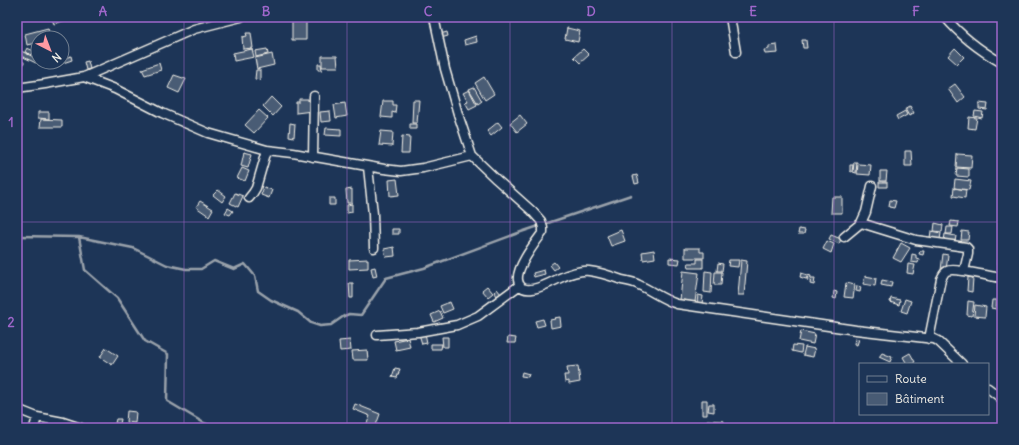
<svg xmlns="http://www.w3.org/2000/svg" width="1019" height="445" font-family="Delius,sans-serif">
	<rect width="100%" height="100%" fill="#1d3557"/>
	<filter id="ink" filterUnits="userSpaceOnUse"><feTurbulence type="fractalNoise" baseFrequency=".025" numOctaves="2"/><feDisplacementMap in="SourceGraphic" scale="8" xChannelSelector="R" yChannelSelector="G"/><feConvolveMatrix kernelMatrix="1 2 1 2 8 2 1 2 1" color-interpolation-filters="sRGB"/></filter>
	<g filter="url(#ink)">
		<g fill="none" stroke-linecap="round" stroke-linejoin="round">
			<!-- stream -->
			<path stroke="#9aa2ab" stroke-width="2.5" d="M17,236l62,1 6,33 32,28 28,43 23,13 -1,47 37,22 12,5
				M79,237l54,11 34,17 19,4h15l13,-8 20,8 11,-5 10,12 3,15 13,9 27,12 13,11 9,3 11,-1 13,-9 5,-2 12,1 25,-37 38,-10 97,-36 110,-37"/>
		</g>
		<!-- building -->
		<path fill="#485b74" stroke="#f4f1e8" d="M51,17h14l1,3 -12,4z
			M920,17h10l-6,5z
			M306,20v20h-14v-19z
			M48,28l2,10h-12v5l-11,2 -2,-11z
			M567,28l13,3 -2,11 -13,-3z
			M447,32l1,4 -7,2 -1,-4z
			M246,33h5l2,15 -10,1 -1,-12 5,-1z
			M476,36l1,6 -12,3 -1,-5z
			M802,40h4l1,8h-4z
			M777,45l1,8 -13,1 -1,-4 5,-1v-3z
			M27,48l7,3 -2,4 -7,-3z
			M955,48l9,9 -7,7 -9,-8z
			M252,49l2,8 -20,4 -1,-8z
			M267,49l1,5 -12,3 -1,-6z
			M583,49l6,6 -9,8 -6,-6z
			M21,51l17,8 -2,4 -17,-8z
			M272,54l2,11 -17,4 -2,-11z
			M71,56l1,4 -9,3 -1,-4z
			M322,56h15l1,11h-16z
			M17,59l7,3 -5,14 -2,-1z
			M88,61l2,8 -4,1 -2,-8z
			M159,63l2,7 -16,5 -3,-6z
			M318,64h3l1,6h-4z
			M256,70h4v10l-5,-1z
			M174,75l12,4 -7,14 -11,-5z
			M484,77l10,17 -9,6 -10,-17z
			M955,84l10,13 -7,6 -10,-14z
			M474,87l8,14 -4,3 -9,-15z
			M469,90l8,15 -8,4 -4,-7 3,-1 -5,-8z
			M271,97l10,10 -8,9 -10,-10z
			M299,99h9v2h3l1,10 -16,2v-11h3z
			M413,100h6l-2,23h-5z
			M383,101h10v4h3l-1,8 -3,-1v6l-11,-1z
			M345,103l2,13 -11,2 -2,-13z
			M979,103l9,1 -1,6 -8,-1z
			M910,106l4,7 -5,3 -4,-7z
			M259,110l9,8 -14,15 -9,-8z
			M330,111l1,10 -10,1 -1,-10z
			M905,111l2,4 -9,5 -2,-4z
			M975,111l8,1 -1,6 -8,-2z
			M38,112h11v7l-11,-1z
			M520,115l7,9 -10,8 -7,-9z
			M969,117l8,1 -2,11 -7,-1z
			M41,119l21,1v7h-22z
			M498,122l4,5 -11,9 -4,-5z
			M290,123l5,1 -1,13 -5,-1z
			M410,124h6v5h-6z
			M326,128l15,1v7l-16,-1z
			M381,131l12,1 -1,14 -13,-1z
			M402,136l8,1 -1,16h-8z
			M905,151h6l1,15h-7z
			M244,152l8,2 -4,14 -7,-2z
			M957,154l15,1 -1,13 -15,-1z
			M854,162h3l-1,11 -3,-1z
			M858,164l13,1 -1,10 -13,-1z
			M850,165h3l-1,7 -2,-1z
			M242,168l7,3 -4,10 -8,-3z
			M957,168l12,1v8l-13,-1z
			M880,171h7l-1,10h-6z
			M637,175l2,8 -4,1 -2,-8z
			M397,179l2,16 -9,1 -1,-16z
			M955,179l16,2 -2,9 -15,-2z
			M879,182h8v5h-8z
			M264,187l8,3 -3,8 -8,-3z
			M954,188l12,2 -1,8 -12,-2z
			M352,189v14h-5l-1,-13z
			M218,190l8,6 -4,6 -9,-7z
			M235,193l8,3 -5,11 -8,-4z
			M832,197h10v16h-11z
			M329,198h6v7h-6z
			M890,200l6,1 -2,7 -5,-1z
			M200,201l13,8 -4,7 -13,-9z
			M352,204v8l-5,1v-8z
			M228,208l5,3 -3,4 -5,-2z
			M951,221l8,1 -1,5 -8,-1z
			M935,223l8,2 -1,7 -8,-1z
			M947,227h6l-1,7h-6z
			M392,229h7v5h-7z
			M799,229l6,1 -1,4h-6z
			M621,230l4,11 -14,5 -4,-10z
			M931,231l10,2 -1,7 -10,-2z
			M962,231l7,1 -1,8h-7z
			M945,234l11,2 -1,6 -11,-1z
			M831,235l10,4 -2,5 -10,-5z
			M827,241l7,3 -3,9 -8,-4z
			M901,243l9,5 -9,14 -8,-4z
			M394,247l1,9 -9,1 -2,-8z
			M685,248h15v4h4v6h-19z
			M654,250l1,8 -12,2 -1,-8z
			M920,251h4l-1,4 -4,-1z
			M999,252h3v12h-4z
			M912,254l4,1v3l3,1 -1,4 -7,-1z
			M943,254l5,1 -2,15h-5z
			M669,258l11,1 -1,5 -10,-1z
			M368,259v9l-19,1v-9z
			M697,259h6v9h-14l-1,-5h9z
			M729,260h10l-1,7 -10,-1z
			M741,260l6,1 -3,34h-6z
			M554,262l4,5 -4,3 -4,-5z
			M718,263l5,1 -1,7h-5z
			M908,264l7,1 -2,9 -6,-1z
			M375,267l2,9 -4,1 -2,-9z
			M544,270l1,4 -11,3 -1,-4z
			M683,271l16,2 -4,29 -15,-2z
			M705,271l7,1 -1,21 -7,-1z
			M715,272h7l-1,13h-7z
			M801,273l7,2 -2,4 -6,-2z
			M808,275l3,1 -1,5 -3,-1z
			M865,276l11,2 -1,8 -12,-2z
			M968,277l5,1 -1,14 -5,-1z
			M811,278h4l-1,7 -4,-1z
			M882,280l10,2 -1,5 -10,-2z
			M349,283h4v15h-3z
			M846,283l9,2 -2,13 -9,-1z
			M487,286l6,7 -5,4 -6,-7z
			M857,286l4,1 -1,5 -4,-1z
			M497,289l4,5 -3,3 -4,-5z
			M834,291l3,1 -1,7 -3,-1z
			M698,295l5,1 -1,8 -5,-1z
			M891,298l9,2 -1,5 -9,-3z
			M905,299l6,2 -4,12 -6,-2z
			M992,300h5l-1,9 -5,-1z
			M968,301l6,1 -2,14 -5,-1z
			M450,302l3,7 -10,4 -3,-7z
			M975,305l11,2 -1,10 -11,-1z
			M440,311l3,7 -9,4 -3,-7z
			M560,317l1,9 -10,2 -1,-8 5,-1 -1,-1z
			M543,319l2,6 -8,2 -2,-6z
			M801,331l14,3 -2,10 -14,-3z
			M425,333l2,10 -5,1 -3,-10z
			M442,337h6v10h-5z
			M508,337l8,1 -1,5h-8z
			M408,338l2,9 -14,3 -2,-9z
			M855,338l4,1 -2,6 -3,-1z
			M350,340l1,10 -11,1 -1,-10z
			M431,344h11l-1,5h-10z
			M793,345l9,1 -1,7 -9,-2z
			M805,347l10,2 -2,8 -10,-2z
			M106,348l12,8 -6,9 -12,-8z
			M367,350l1,10h-15l-1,-9z
			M882,353l10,4 -2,5 -11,-5z
			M910,353l5,9 -3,2h-5l-4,-7z
			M578,366l2,16 -11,2v-3l-4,1 -1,-7h4l-1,-8z
			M395,368l5,1 -3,9 -5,-1z
			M522,372l7,2 -1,3 -7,-1z
			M702,400h5v15h-5z
			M355,404l25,10 -5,14h-10l5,-12 -17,-7z
			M709,404h5v8l-6,-1z
			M127,411l9,1 -1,11 -9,-1z
			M116,419h5l-1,5 -5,-1z
			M707,420l17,1v7h-18z
			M704,423l1,5h-12l-1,-4z
			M328,424l11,4h-12z
			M984,424l2,4h-7l-1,-1z"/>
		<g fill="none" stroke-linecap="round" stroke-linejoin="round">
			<!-- street casing -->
			<g stroke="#f4f1e8" stroke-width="11">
				<path id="street" d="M434,17l11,52 13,45 14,42 24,23 36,32 9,10 2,7v4c-8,11 -27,35 -25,48 3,20 33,2 42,-2 9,-4 20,-8 29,-7 11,1 22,5 33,9 6,1 12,2 17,5 13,6 25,15 38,19l179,26 78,9 4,2 24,23
					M730,17l6,35
					M945,17c15,18 36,34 57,46
					M84,77l31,12 47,24 46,20 59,17 26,3 91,16 17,2 22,-3 49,-12
					M17,88l28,-4 39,-7 110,-48 47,-12
					M313,157l1,-61
					M368,167l5,47 1,34
					M249,198l4,-5 3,-5 11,-38
					M861,223l55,17 50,7 2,2v5l-4,17
					M844,237l17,-14 5,-11 6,-26
					M377,335l41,-3 39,-7 21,-9 42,-31
					M929,339l12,-60c2,-3 3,-7 6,-8 7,-4 44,6 55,7
					M988,388l14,11
					M17,409l20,8 26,5 18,6
					M34,428l3,-11"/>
			</g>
			<!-- street -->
			<use href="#street" stroke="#1d3557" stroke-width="8"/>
		</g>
	</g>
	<!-- grid -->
	<path fill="none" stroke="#9f67cb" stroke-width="1" stroke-opacity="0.55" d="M184,17v411M347,17v411M510,17v411M672,17v411M834,17v411M17,222h985"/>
	<!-- margin -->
	<rect width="1019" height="445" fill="none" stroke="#1d3557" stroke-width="44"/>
	<!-- legend -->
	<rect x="859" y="363" width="130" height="52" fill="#1d3557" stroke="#738091"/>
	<rect x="867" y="376" width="20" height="6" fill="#1d3557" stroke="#738091"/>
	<text x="895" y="383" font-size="12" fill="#f4f1e8">Route</text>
	<rect x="867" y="393" width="20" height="12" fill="#485b74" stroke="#738091"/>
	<text x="895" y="403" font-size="12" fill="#f4f1e8">Bâtiment</text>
	<!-- north arrow -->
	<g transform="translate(50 50) rotate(138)"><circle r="19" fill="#1d3557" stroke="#738091"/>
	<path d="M0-3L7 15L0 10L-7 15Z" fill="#ff9aa2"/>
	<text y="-6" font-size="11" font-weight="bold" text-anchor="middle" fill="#f4f1e8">N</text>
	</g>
	<rect x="22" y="22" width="975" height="401" fill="none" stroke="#9f67cb" stroke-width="1.5"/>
	<g font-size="13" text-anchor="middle" font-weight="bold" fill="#9f67cb">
		<text x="103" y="16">A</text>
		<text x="266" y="16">B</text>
		<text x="428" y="16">C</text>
		<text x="591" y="16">D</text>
		<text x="753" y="16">E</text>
		<text x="916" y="16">F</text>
		<text x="11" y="127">1</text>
		<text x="11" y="327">2</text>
	</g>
</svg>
